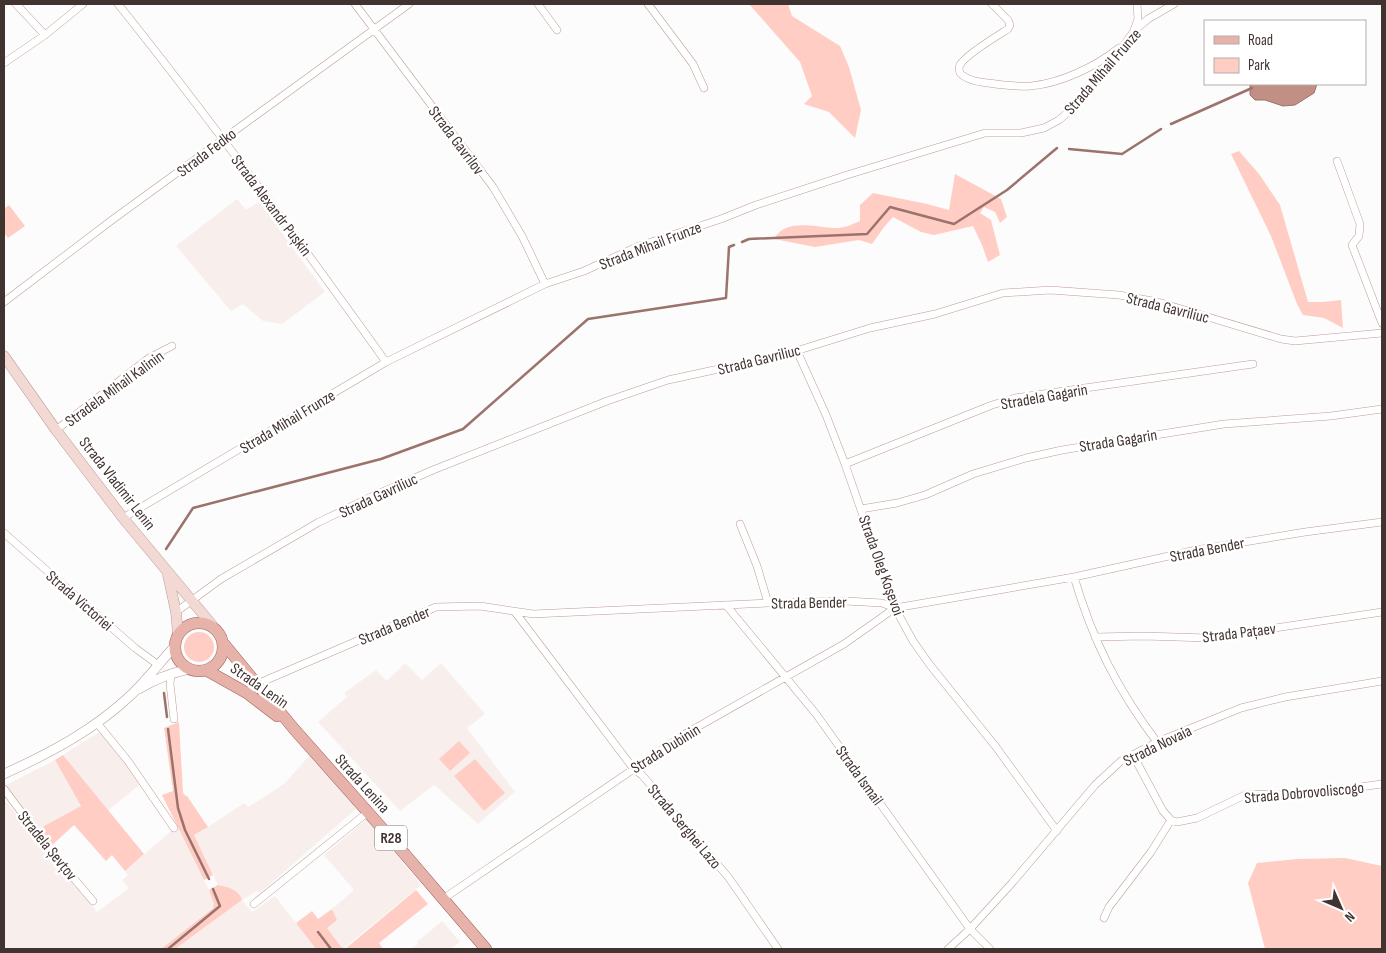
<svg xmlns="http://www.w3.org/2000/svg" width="1386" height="953" font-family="'Sofia Sans Condensed',sans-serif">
	<rect width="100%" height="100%" fill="#fcfcfc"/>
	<!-- built -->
	<path fill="#f8efed" d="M237,199l9,11 13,-8 66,90 -43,32 -19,-3 -20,-17 -12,7 -55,-65z
		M405,663l17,17 19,-17 44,51 -18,14 48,64 -37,32 -44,-39 -34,26 -82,-89 29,-25 -3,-4 32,-23 11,11z
		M101,731l41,52 -35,28 -44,-56z
		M309,756l49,51 -98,86 -3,-2 -15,9 10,12 23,-16 41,53h-141l67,-49 -3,-7 -6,-4 -15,-4 -24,-50 14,-8 36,-24 4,4 27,-17 11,-8z
		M55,760l26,46 -37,20 -3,6 -37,-46z
		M4,799l93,113 32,-24 -7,-8 6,-5 -3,-4 52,-45 32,64 5,14 -1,3 -52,42h-157z
		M368,818l53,67 -78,64 -16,-21 10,-8 -5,-11 22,-19 -30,-35z
		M442,921l18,21 -9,7h-40l7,-5 -1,-2z"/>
	<!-- green -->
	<path fill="#ffcdc4" d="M749,4h39l4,12 48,30 9,21 12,43 -6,28 -26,-26 -25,-8 8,-8 -12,-34z
		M1239,151l20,23 21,31 28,97h15l18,-2 2,28 -19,-10 -21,-3 -6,-11 -26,-68 -40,-82z
		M955,174l46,25 6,18 -7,6 -5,-11 -11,-5 -4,6 11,7 9,35 -12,7 -6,-17 -9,-19 -39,9 -13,-3 -28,-15 -9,10 -12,17 -13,-4 -44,7 -41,-8c12,-22 44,-11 63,-11 8,0 16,-4 23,-7v-16l13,-12 54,11 22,6z
		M9,205l16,21 -17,12 -4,-5v-24z
		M184 647a15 15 0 1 1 30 0a15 15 0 1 1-30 0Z
		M179,722l4,71 3,3h1l21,31 -14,8 19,40 -9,5 -42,-85 11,-4 -9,-63z
		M459,741l11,12 -20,18 -11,-12z
		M63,755l81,99 -19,17 -13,-16 -6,6 -32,-36 -23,21 -10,-13 3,-7 37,-20 -26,-46z
		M475,759l30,34 -21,18 -30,-35z
		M1345,858l37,8v83h-117l-17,-66 9,-20 41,-4z
		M218,885c10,2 21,4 24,15l-67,49h-14l52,-41 1,-4 -5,-14z
		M416,890l12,14 -49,39 4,6h-38z
		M332,909l5,11 -10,8 16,21h-27l-20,-26 16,-12 6,8z"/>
	<!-- water -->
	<path fill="#c28f85" stroke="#9b736c" d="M1250,84h67l-3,9 -19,12 -12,1 -18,-6h-10l-5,-5z"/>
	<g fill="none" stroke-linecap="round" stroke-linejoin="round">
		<!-- stream -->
		<path stroke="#9b736c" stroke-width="2.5" d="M1171,124l81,-36
			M1069,149l53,5 39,-25
			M742,242l7,-3 118,-5 23,-27 64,17 53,-34 50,-42
			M166,549l27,-41 188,-49 82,-30 125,-110 138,-21 3,-51 5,-2
			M164,693l3,24
			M168,729l10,79 7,22 24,49
			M318,932l13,17
			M168,949l52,-43 -7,-17"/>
		<!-- minor casing -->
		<g stroke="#be9c95" stroke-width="8">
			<path id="minor" d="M16,4l29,31
				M118,4c93,116 181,237 268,358
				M355,4l138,183 29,49 23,48
				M538,4l19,26
				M648,4l45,60 11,24
				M992,4l16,16 2,5 -2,4c-11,7 -43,26 -48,36 -2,3 -1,4 0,8 6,7 18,9 28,10 14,2 28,4 43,3 30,-3 64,-19 88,-38
				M1134,30l4,-11 -1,-15
				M4,63l41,-28 38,-31
				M1337,161l23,63 -1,12 -7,9 30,78
				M4,302l108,-82 297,-216
				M797,351l29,64 19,49 50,144 18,33 17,24 66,82 61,84
				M56,430l93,-72 23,-12
				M845,464l147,-59 23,-7 238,-34
				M861,509l36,-6 28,-8 48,-21 53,-16 36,-8 162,-26 107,-8 51,-7
				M123,518l263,-156 159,-78 39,-13 55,-25 82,-27 35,-14 91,-30 138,-42h36l23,-5 15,-8 16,-14 27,-30 32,-45 14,-12 26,-15
				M740,524l17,42 11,37
				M4,533l131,115 22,16
				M1074,577c19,64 43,112 83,165
				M726,605l90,109 154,215 20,20
				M176,612l45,-33 98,-57 52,-25 62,-27 174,-69 61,-21 115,-25 87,-27 65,-14 68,-21 47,-3 69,5 39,7 123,37 14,2 87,-8
				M515,612l118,156 9,7 87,103 49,71
				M1095,637l49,-1 64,2 174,-26
				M171,673l-1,11 4,35
				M247,693l10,-9 179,-77 44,-1 53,8 235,-11 78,-2 36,2 13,5 179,-31 122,-27 109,-18 77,-10
				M97,723l31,38 46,67
				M1133,755l30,56 8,9 6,2 20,-4 50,-24 53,1 82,-11
				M4,789l45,60 44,52
				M443,899l242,-165 159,-90 51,-36
				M254,904l114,-92
				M1104,918l5,-11 42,-55 20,-32
				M948,949l22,-20 42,-46 83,-98 26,-24 36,-19 84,-34 44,-11 97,-16"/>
		</g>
		<!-- tertiary casing -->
		<g stroke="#be9c95" stroke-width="10">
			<path id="tertiary" d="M139,689c16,-10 32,-16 50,-20
				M4,774c46,-21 90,-44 127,-79 16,-15 29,-33 44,-49"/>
		</g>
		<!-- secondary casing -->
		<g stroke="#be9c95" stroke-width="11">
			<path id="secondary" d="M4,356l52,74 67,88 89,107
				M168,575l8,37 2,22"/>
		</g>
		<!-- primary casing -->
		<g stroke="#a2645a" stroke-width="12">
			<path id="primary" d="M175 647a24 24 0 1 1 48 0a24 24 0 1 1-48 0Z
				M224,644l70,85 103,116 89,104
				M206,670l41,23 30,23"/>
		</g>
		<!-- minor -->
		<use href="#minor" stroke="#fff" stroke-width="7"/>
		<!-- tertiary -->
		<use href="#tertiary" stroke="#fff" stroke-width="9"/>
		<!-- secondary -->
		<use href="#secondary" stroke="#f3d9d4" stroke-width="10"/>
		<!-- primary -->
		<use href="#primary" stroke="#e6b2a9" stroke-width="11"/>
	</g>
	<g text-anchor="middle" stroke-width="5" stroke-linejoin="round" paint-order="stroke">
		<!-- shield labels -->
		<rect fill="#fff" stroke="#7a706e" stroke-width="1" x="375" y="825.5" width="32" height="25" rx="4"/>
		<g font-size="15" font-weight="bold" fill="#413330">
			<text x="391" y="843">R28</text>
		</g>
		<!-- street labels -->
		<g font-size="16" fill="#413330" stroke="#fff">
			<text transform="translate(1102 71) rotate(-49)" y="6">Strada Mihail Frunze</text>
			<text transform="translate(457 140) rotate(53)" y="6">Strada Gavrilov</text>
			<text transform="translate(206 152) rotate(-37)" y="6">Strada Fedko</text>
			<text transform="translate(272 205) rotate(53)" y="6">Strada Alexandr Pușkin</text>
			<text transform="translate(650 245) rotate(-21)" y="6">Strada Mihail Frunze</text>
			<text transform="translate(1168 307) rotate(14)" y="6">Strada Gavriliuc</text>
			<text transform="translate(759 359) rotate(-14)" y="6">Strada Gavriliuc</text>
			<text transform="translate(114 388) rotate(-36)" y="6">Stradela Mihail Kalinin</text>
			<text transform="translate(1044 396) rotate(-10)" y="6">Stradela Gagarin</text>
			<text transform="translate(287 421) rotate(-31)" y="6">Strada Mihail Frunze</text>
			<text transform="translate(1118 440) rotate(-9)" y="6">Strada Gagarin</text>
			<text transform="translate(118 483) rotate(52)" y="6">Strada Vladimir Lenin</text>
			<text transform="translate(378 495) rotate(-25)" y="6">Strada Gavriliuc</text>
			<text transform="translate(1207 549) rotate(-11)" y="6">Strada Bender</text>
			<text transform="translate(882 565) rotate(70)" y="6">Strada Oleg Koşevoi</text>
			<text transform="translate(80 600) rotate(41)" y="6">Strada Victoriei</text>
			<text transform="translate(809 602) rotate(-1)" y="6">Strada Bender</text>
			<text transform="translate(394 625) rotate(-23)" y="6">Strada Bender</text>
			<text transform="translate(1239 632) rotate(-7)" y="6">Strada Pațaev</text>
			<text transform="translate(260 685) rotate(35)" y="6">Strada Lenin</text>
			<text transform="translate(1157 745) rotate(-26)" y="6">Strada Novaia</text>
			<text transform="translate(665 748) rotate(-32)" y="6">Strada Dubinin</text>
			<text transform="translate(860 775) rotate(54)" y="6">Strada Ismail</text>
			<text transform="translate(363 783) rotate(48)" y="6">Strada Lenina</text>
			<text transform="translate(1304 792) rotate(-5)" y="6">Strada Dobrovoliscogo</text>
			<text transform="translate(685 826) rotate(50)" y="6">Strada Serghei Lazo</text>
			<text transform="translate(48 845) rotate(51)" y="6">Stradela Șevțov</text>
		</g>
	</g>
	<!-- border -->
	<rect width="1386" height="953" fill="none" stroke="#413330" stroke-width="10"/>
	<!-- legend -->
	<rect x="1204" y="20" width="162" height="65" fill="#ffffff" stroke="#b3adac"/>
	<rect x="1214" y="36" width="25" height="8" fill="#e6b2a9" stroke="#b3adac"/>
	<text x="1248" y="45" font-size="15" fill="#413330">Road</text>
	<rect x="1214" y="58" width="25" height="15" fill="#ffcdc4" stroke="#b3adac"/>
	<text x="1248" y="70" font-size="15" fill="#413330">Park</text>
	<!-- north arrow -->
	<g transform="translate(1341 908) rotate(135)" stroke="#ffffff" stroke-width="4" paint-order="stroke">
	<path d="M0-4L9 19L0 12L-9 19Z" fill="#413330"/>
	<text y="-8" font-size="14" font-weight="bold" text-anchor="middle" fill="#413330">N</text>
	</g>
</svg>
